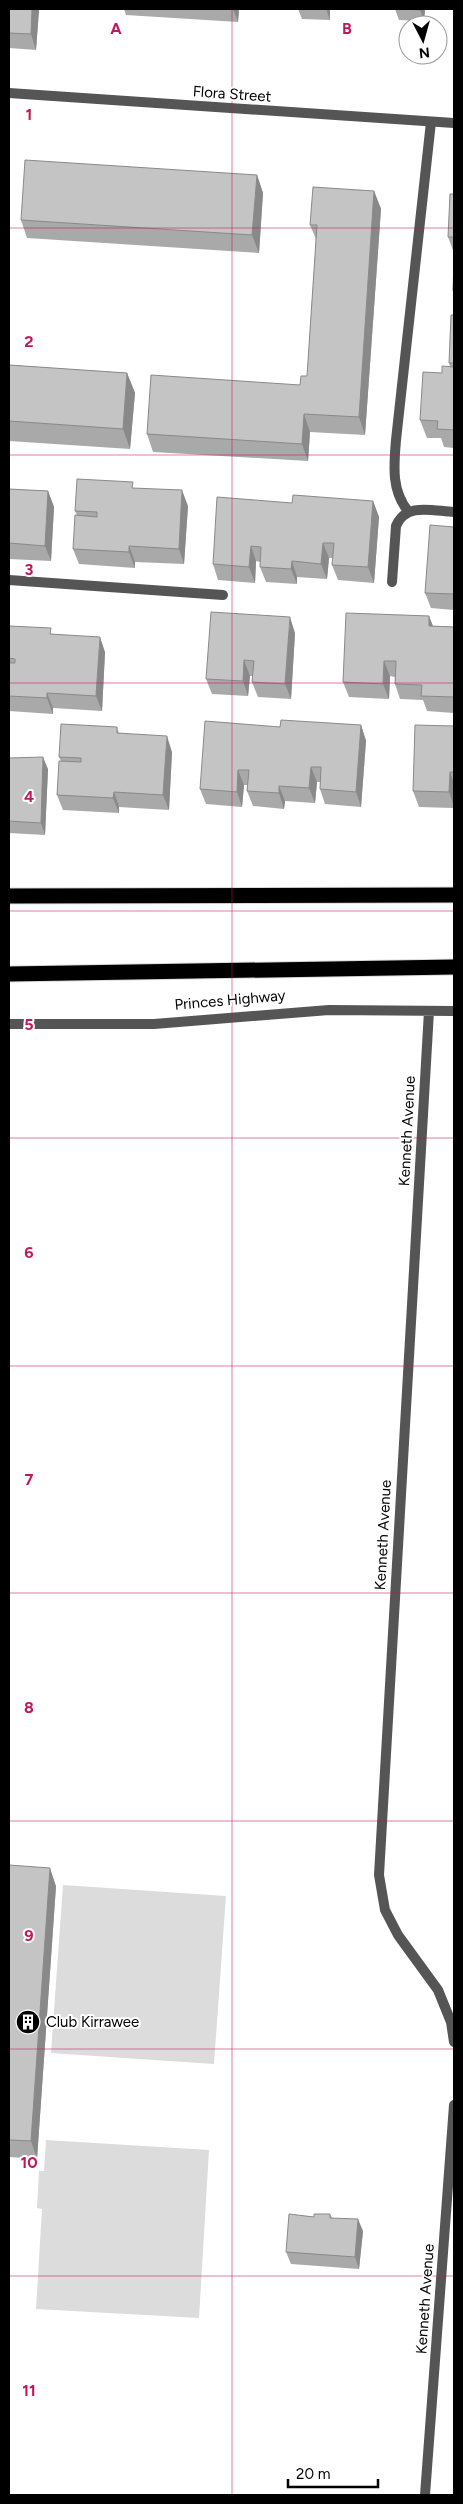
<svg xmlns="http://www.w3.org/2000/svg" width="463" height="2504" font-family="Figtree,sans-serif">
	<rect width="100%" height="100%" fill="#fff"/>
	<!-- green -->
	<path fill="#dcdcdc" d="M63,1885l163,11 -12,168 -163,-11z
		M46,2140l163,10 -10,168 -163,-9 6,-100 -5,-1 2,-37h5z"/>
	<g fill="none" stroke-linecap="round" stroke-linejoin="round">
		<!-- highway casing -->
		<g stroke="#dbdbdb" stroke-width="17">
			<path id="highway" d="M9,896l445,-1
				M9,974l445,-7"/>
		</g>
		<!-- lane -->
		<path stroke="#555" stroke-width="10" d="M408,511c-17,-21 -14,-46 -12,-71l35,-318
			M9,580l214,15
			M392,582l4,-56c10,-24 37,-15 58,-14"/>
		<!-- street -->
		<path stroke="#555" stroke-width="10" d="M9,93l445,30
			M429,1011l-50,864 6,35 13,25 40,55 13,32 3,20
			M9,1024h145l175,-14 125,1
			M425,2495l29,-390"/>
		<!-- highway -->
		<use href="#highway" stroke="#000" stroke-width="15"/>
	</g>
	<!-- wall -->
	<path fill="#a9a9a9" d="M9,9l30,1 -3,40 -27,-2z
		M124,9h115l-1,13 -112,-7z
		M298,9h32v11l-28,-1z
		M395,9h30l-1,12 -25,-1z
		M257,175l6,18 -4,60 -232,-15 -6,-18z
		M374,191l7,18 -16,226 -55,-3 -2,29 -155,-9 -6,-18 153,-49 7,-9 9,-137 -6,-14z
		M454,194v59l-6,-16z
		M454,315v133l-10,-1 -3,-9h-14l-7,-18 22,-47 8,-6 -1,-4z
		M9,365l118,8 8,20 -5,56 -121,-8z
		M9,483l1,3v3l38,2 6,16 -3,54 -42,-2z
		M135,488l53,18 -4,58 -49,-2v6l-56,-4 -6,-15 4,-34 -2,-4z
		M373,501l6,16 -5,66 -36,-3 -6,-15 1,-7h-4l-2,21 -30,-2v7l-31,-2 -6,-15v-5l-4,-1 -1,22 -37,-3 -5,-16 79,-61z
		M454,527v83l-23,-2 -6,-15z
		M429,616l4,10 21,1v86l-27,-2 -4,-11 -23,-1 -5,-15v-7l-5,-1 -1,23 -40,-2 -6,-15z
		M9,626l44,8 52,18 -3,59 -49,-3v6l-44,-3z
		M295,633l-4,66 -33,-2 -6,-15 1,-6h-3l-2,20 -36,-2 -6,-15z
		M361,725l5,16 -5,66 -36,-3 -5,-15v-7h-3l-2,21 -30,-2 -1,8 -31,-3 -6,-15 1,-6h-4l-2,22 -36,-3 -6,-15 80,-62z
		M454,726v82l-35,-1 -6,-16z
		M117,727l2,7 53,18 -3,58 -50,-3v6l-56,-3 -6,-15 4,-34 -2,-4z
		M9,758l39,11 -3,66 -36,-2z
		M9,1865l47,21 -19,273 -28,-2z
		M330,2214l2,4 31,13 -4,38 -68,-5 -5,-12 28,-35z"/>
	<!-- shaded-wall -->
	<path fill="#898989" d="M32,9h7v1l-3,40 -5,-16z
		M233,9h6l-1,13z
		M326,9h4v11z
		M420,9h5l-1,12 -4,-11z
		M257,175l6,18 -4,60 -7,-18z
		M374,191l7,18 -16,226 -6,-18z
		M127,373l8,20 -5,56 -7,-20z
		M304,414l6,18 -2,29 -6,-17z
		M182,490l6,16 -4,58 -5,-15z
		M48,491l6,16 -3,54 -6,-15z
		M373,501l6,16 -5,66 -6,-16z
		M323,543l6,15 -2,21 -6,-15z
		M129,546l6,16v6l-6,-16z
		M251,546l5,15 -1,22 -6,-16z
		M292,561l5,16v7l-6,-15z
		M429,616l6,16 -6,-6z
		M290,617l5,16 -4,66 -6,-15z
		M100,637l5,15 -3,59 -6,-15z
		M244,660l6,16 -2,20 -5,-15z
		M384,661l6,15 -1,23 -6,-15z
		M47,693l6,15v6l-6,-16z
		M361,725l5,16 -5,66 -5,-15z
		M167,736l5,16 -3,58 -6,-15z
		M43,757l5,12 -3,66 -4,-12z
		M311,767l6,15 -2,21 -6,-15z
		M238,770l6,15 -2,22 -5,-15z
		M450,772l4,11v23l-5,-14z
		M279,786l6,15 -1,8 -5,-16z
		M114,792l5,15v6l-6,-15z
		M50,1868l6,18 -19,273 -6,-18z
		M358,2219l5,12 -4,38 -4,-12z"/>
	<!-- building -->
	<path fill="#c4c4c4" stroke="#898989" d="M9,9h23l-1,25 -22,-1z
		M402,9h18v1z
		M25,160l232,15 -5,60 -231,-15z
		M313,187l61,4 -15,226 -55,-3 -2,30 -155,-10 4,-59 149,10 1,-9h6l10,-151h-7z
		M450,194h4v43h-6z
		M454,260v31h-1z
		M451,315h3v48h-5z
		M9,365l118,8 -4,56 -114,-8z
		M442,366l12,1v63l-17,-1 1,-8 -18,-1 3,-48 19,1z
		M77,479l56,3 -1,6 50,2 -3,59 -50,-3v6l-56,-3 2,-34 22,2v-5l-22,-1z
		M9,489l39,2 -3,55 -36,-3z
		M293,495l80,6 -5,66 -36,-2 2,-22h-11l-2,21 -29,-3 -1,8 -31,-2 1,-20 -10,-1 -2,21 -36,-3 4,-67 75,6z
		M430,525l24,2v67l-29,-1z
		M211,612l79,5 -5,67 -33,-2 2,-21 -10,-1 -1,21 -37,-2z
		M346,613l83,3v10l25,1v70l-33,-1 1,-11 -27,-1 1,-23h-12l-1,23 -40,-2z
		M9,626l42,2 -1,6 50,3 -4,59 -49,-3v5l-38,-2v-33h6v-4l-6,-1z
		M281,720l80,5 -5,67 -36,-3 1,-22h-10l-2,21 -30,-2v7l-32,-2 2,-21h-11l-1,22 -37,-3 5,-68 75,6z
		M61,724l56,3v6l50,3 -4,59 -49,-3 -1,6 -56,-3 2,-34 22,1v-4l-22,-1z
		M415,725l39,1v46h-4l-1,20 -36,-1z
		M43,757l-2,66 -32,-2v-63z
		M9,1865l41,3 -19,273 -22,-1z
		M289,2214l25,3v-3h16v4l28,1 -3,38 -69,-5z"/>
	<!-- grid -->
	<path fill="none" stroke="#c2185b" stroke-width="1" stroke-opacity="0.55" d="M232,9v2486M9,228h445M9,455h445M9,683h445M9,911h445M9,1138h445M9,1366h445M9,1593h445M9,1821h445M9,2049h445M9,2276h445"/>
	<!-- icons -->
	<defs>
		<g id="building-disc" transform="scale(1.25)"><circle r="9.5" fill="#000" stroke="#fff"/><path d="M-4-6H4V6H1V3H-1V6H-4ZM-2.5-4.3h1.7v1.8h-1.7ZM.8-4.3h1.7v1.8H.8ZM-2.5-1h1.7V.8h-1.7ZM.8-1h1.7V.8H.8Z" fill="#fff"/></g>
	</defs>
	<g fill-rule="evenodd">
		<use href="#building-disc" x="28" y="2022"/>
	</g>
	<g text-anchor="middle" stroke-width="4" stroke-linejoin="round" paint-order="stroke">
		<!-- street labels -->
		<g font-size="15" fill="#000" stroke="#fff">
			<text transform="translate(232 94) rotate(4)" y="5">Flora Street</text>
			<text transform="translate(230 1000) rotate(-5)" y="5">Princes Highway</text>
			<text transform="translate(407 1131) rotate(-87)" y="5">Kenneth Avenue</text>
			<text transform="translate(383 1535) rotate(-87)" y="5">Kenneth Avenue</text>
			<text transform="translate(425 2299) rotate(-86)" y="5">Kenneth Avenue</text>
		</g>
		<!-- poi labels -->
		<g font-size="15" fill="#000" stroke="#fff" text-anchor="start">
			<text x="46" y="2027">Club Kirrawee</text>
		</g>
	</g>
	<g font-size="16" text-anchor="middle" font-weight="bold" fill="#c2185b" stroke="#fff" stroke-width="4" stroke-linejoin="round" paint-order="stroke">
		<text x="116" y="34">A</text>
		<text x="347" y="34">B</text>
		<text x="29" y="120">1</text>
		<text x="29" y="347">2</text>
		<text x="29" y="575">3</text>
		<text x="29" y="802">4</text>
		<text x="29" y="1030">5</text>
		<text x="29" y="1258">6</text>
		<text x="29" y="1485">7</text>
		<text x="29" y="1713">8</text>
		<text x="29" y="1941">9</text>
		<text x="29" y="2168">10</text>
		<text x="29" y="2396">11</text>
	</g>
	<!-- border -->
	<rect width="463" height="2504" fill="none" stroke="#000000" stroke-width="20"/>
	<!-- north arrow -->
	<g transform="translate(423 40) rotate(174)"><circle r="24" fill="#ffffff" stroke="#999999"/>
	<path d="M0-4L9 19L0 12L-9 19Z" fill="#000000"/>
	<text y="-8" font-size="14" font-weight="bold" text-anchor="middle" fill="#000000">N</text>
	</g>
	<!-- scale -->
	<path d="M288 2479v8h90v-8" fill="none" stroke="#000000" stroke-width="2.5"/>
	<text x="296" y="2479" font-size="15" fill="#000000" stroke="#ffffff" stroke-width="4" paint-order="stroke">20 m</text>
</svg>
